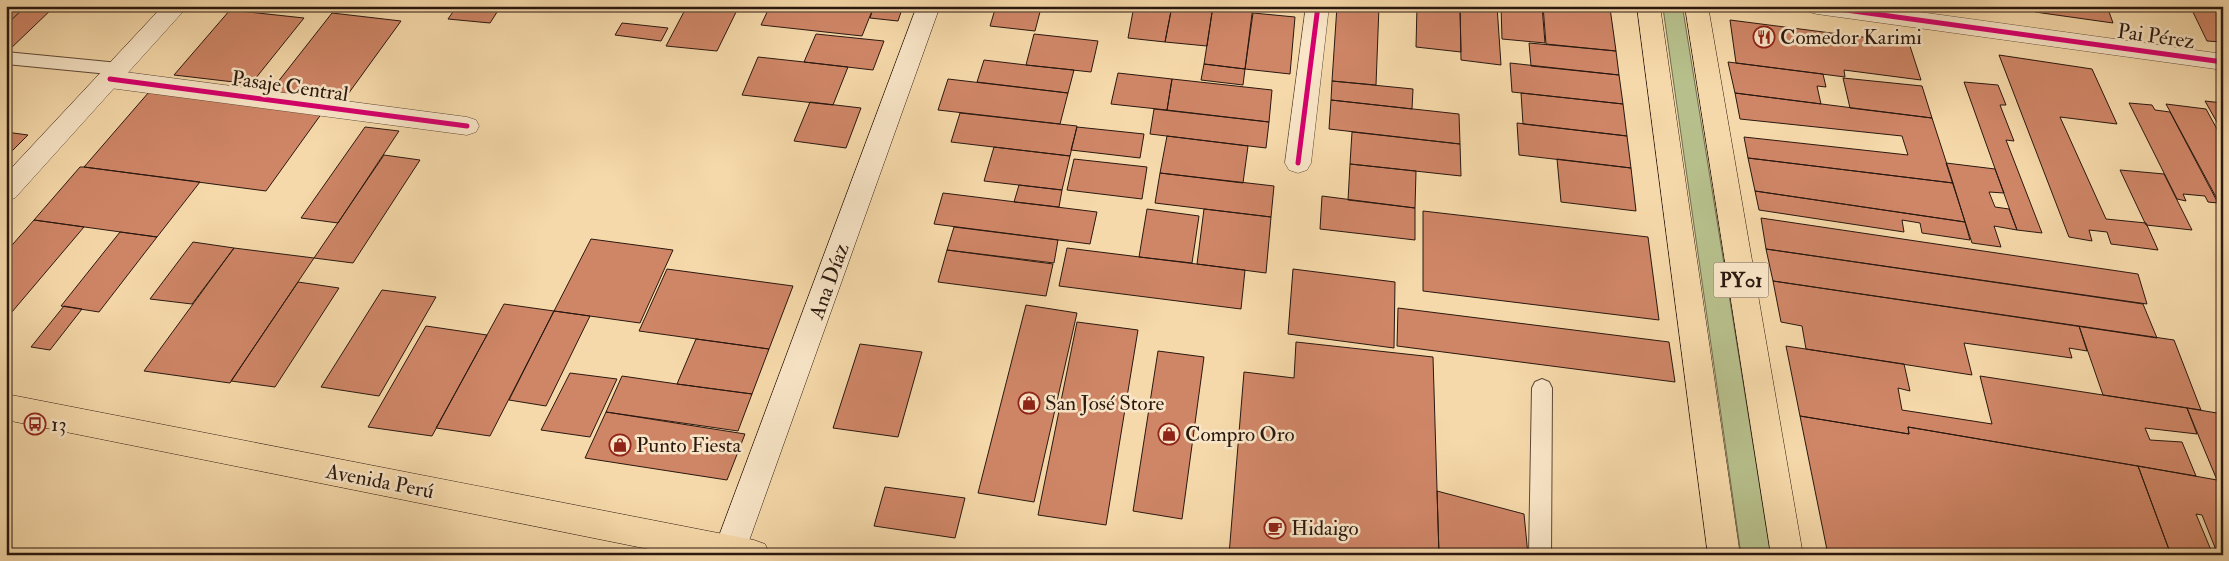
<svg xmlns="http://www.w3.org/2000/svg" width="2229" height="561" font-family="'IM FELL Double Pica',serif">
	<rect width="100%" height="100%" fill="#f6d9aa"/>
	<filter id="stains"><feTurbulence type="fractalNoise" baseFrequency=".004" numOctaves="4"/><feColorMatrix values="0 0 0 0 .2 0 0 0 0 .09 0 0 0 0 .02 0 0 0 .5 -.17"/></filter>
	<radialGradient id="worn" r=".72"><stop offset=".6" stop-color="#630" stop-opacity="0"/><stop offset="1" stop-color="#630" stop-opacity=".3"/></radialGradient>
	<!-- green -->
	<path fill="#b7c08c" stroke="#706c4e" d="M1664,6h14l5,4 88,545h-30l-78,-547z"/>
	<!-- building -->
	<path fill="#cf8667" stroke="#2a180f" d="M6,6h49l-47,45h-2z
		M6,6h20l-20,19z
		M457,6h44l-11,17 -42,-4z
		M687,6h52l-22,45 -51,-5z
		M770,6h104l-12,30 -101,-11z
		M874,6h29l-5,15 -28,-3z
		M996,6l45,2 -6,23 -45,-5z
		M1134,6h38l-7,36 -37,-4z
		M1172,6h41l-6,40 -42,-4z
		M1213,6h40l-8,63 -41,-5z
		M1337,6h42l-3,79 -44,-4z
		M1417,6h43l1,46 -45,-5z
		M1460,6h37l4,59 -40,-5z
		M1501,6h41l3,37 -43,-4z
		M1543,6l67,2 6,43 -70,-7z
		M2033,6h74l6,17 -78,-11z
		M2190,6h33v36l-16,-1z
		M230,10l74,8 -53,66 -77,-9z
		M332,13l69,8 -58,80 -73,-9z
		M1253,13l42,4 -5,57 -45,-5z
		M1730,20l179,23 12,37 -77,-10 1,7 -109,-14z
		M622,23l46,5 -7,13 -46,-6z
		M816,34l68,7 -11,29 -69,-8z
		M1034,34l64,7 -7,31 -65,-7z
		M1529,43l87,8 3,24 -88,-9z
		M1999,55l93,14 25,55 -57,-7 46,102 40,4 12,27 -47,-6 -4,-12 -18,-2 3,11 -23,-4z
		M758,57l46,5 44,5 -15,38 -91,-10z
		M984,60l42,5 48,5 -6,23 -91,-11z
		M1728,62l95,12 3,13 -9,-1 4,18 -86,-11z
		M1510,63l109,12 4,29 -111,-12z
		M1204,64l41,5 -2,16 -42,-5z
		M1118,73l54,6 -5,31 -56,-6z
		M1843,78l79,8 10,32 -82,-10z
		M948,79l120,14 -8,31 -122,-14z
		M1172,79l100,11 -3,32 -102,-12z
		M1332,81l81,8 -1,20 -81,-9z
		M1964,82l34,3 8,20h-6l14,36 -8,-1 36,93 -25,-3z
		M149,92l173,21 -56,78 -182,-24z
		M1521,93l102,11 4,32 -104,-12z
		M1735,93l197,25 21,65 -205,-25 -4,-21 164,18 -6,-19 -162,-17z
		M1331,100l128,14 1,30 -131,-15z
		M2205,101l18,2v30z
		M810,102l51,6 -15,40 -52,-7z
		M2129,103l23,2 3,5 15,2 48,91 -10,-1 -3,-6 -22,-2 3,7 -9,-2z
		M2166,104l40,5 17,31v70z
		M1154,109l115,13 -3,26 -116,-14z
		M960,113l117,13 -7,30 -119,-14z
		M1517,123l110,13 4,32 -112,-13z
		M365,127l34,4 -61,92 -37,-5z
		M1077,127l67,7 -4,24 -69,-8z
		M6,132l22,3 -22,22z
		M1352,132l108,12 1,32 -111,-12z
		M1167,136l81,10 -5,37 -83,-10z
		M994,147l76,9 -8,34 -78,-9z
		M384,155l36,5 -67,103 -39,-5z
		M1748,158l205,25 12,39 -210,-31z
		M1074,159l73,8 -5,32 -75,-9z
		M1557,159l74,9 5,43 -75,-9z
		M1946,163l49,6 9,24 -15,-1 6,15 14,2 8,21 -23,-4 7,21 -29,-4z
		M1350,164l66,7 -1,37 -67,-8z
		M80,167h4l116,15 -43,55 -123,-17z
		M2120,170l44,4 28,56 -46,-5z
		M1160,173l114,13 -3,31 -116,-14z
		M1019,185l43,5 -3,17 -45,-5z
		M1755,191l210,31 5,18 -48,-7 -2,-10 -18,-3 2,12 -145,-22z
		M943,193l154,19 -7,32 -156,-20z
		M1322,196l93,12v32l-95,-11z
		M1147,209l52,7 -7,47 -53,-6z
		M1204,209l67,8 -5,56 -69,-9z
		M1423,211l225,26 11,83 -236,-29z
		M1761,218l377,56 9,30 -381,-55z
		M34,220l50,7 -78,92v-67z
		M954,227l104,13 -4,23 -107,-13z
		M120,232l37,5 -58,75 -38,-6z
		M591,239l82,11 -33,73 -86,-12z
		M193,242l41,6 -42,56 -42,-5z
		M234,248l80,10 -84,125 -86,-12z
		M1067,248l178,22 -4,39 -182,-23z
		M1766,249l377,55 14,34 -384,-57z
		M947,250l106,14 -7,32 -108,-14z
		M667,269l126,17 -24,63 -130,-18z
		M1293,269l102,13 -1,66 -106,-14z
		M1773,281l306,45 8,25 -18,-3 3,10 -108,-15 8,32 -166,-26 -4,-23 -21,-4z
		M298,282l41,6 -64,99 -44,-6z
		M382,290l54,7 -57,99 -58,-9z
		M504,304l50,7 -64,125 -54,-8z
		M1026,305l51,8 -43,189 -56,-9z
		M64,306l18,3 -32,41 -19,-3z
		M1398,308l271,34 6,40 -278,-36z
		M554,311l36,5 -44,90 -37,-6z
		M1077,322l61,8 -32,195 -68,-10z
		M426,326l61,9 -55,101 -64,-9z
		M2079,326l95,14 27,70 -98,-15z
		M696,339l73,10 -17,45 -75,-10z
		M1296,342l137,15 6,198h-210l15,-183 50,6z
		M860,344l62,8 -24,85 -65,-9z
		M1786,346l118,18 6,27 -12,-3 4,22 90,14 -12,-48 207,32 10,26 -52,-6 5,12 32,2 14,34 -288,-49 1,7 -109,-18z
		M1158,351l46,6 -22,162 -49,-8z
		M570,373l47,6 -27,58 -49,-7z
		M622,376l55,8 75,10 -14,37 -132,-19z
		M2187,408l36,6v67l-6,-1z
		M606,412l139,22 -18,46 -142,-22z
		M1800,416l109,18 -1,-7 230,39 33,89h-343z
		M2138,466l79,14 6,14v61h-5l-16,-40 -6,-1 17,41h-42z
		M885,487l80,11 -10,40 -81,-12z
		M1437,491l87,23 4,41h-89z"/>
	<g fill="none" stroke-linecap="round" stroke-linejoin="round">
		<!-- service casing -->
		<g stroke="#5d4836" stroke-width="2">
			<path id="service" d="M6,52l113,11 6,2 2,4 -2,4 -6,2 -113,-11z
				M1542,379l7,3 3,6 -1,167h-22l3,-167 3,-6z"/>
		</g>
		<!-- minor casing -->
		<g stroke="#5d4836" stroke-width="1">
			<path id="minor" d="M1306,6h23l-18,157 -4,7 -9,3 -9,-3 -4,-7z
				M1806,6h70l347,48v16l-406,-56 -8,-2z
				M110,70l357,47 9,3 3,6 -3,6 -9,3 -357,-47 -9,-3 -3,-6 3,-6z"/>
		</g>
		<!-- tertiary casing -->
		<g stroke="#5d4836" stroke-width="1">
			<path id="tertiary" d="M163,6h25l-173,192 -9,3v-27z"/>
		</g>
		<!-- secondary casing -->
		<g stroke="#2a180f" stroke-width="1">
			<path id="secondary" d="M917,6h23l-196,549h-32z"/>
		</g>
		<!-- primary casing -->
		<g stroke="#2a180f" stroke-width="1">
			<path id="primary" d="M1637,6h23l80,549h-32z
				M1685,6h23l95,549h-32z
				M6,394l748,146 11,4 5,11h-92l-672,-135z"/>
		</g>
		<!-- service -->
		<use href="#service" fill="#f9e6c8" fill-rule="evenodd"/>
		<!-- minor -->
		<use href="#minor" fill="#f9e6c8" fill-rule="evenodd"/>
		<!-- tertiary -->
		<use href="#tertiary" fill="#f9e6c8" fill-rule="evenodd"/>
		<!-- secondary -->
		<use href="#secondary" fill="#f9e6c8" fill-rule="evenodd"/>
		<!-- primary -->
		<use href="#primary" fill="#f6d9aa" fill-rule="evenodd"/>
		<!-- cycleway casing -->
		<g stroke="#f9e6c8" stroke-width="8">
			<path id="cycleway" d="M1817,6l406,56
				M110,79l357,47
				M1298,163l20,-157"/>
		</g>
		<!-- cycleway -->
		<use href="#cycleway" stroke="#d6006c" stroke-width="5"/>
	</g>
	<!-- icons -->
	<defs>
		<g id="restaurant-ring" transform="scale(1.125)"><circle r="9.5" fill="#f9e6c8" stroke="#8f2418" stroke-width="1.5"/><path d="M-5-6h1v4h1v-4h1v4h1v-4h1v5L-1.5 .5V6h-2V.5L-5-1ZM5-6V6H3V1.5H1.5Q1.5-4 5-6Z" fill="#8f2418"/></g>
		<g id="shop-ring" transform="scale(1.125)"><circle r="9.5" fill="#f9e6c8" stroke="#8f2418" stroke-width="1.5"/><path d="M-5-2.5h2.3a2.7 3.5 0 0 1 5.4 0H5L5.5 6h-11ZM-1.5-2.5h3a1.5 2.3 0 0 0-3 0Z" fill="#8f2418"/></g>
		<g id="bus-ring" transform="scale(1.125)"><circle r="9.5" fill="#f9e6c8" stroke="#8f2418" stroke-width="1.5"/><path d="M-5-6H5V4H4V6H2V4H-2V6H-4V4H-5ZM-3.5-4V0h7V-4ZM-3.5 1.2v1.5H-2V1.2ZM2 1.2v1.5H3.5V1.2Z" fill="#8f2418"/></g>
		<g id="cafe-ring" transform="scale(1.125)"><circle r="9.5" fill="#f9e6c8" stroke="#8f2418" stroke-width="1.5"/><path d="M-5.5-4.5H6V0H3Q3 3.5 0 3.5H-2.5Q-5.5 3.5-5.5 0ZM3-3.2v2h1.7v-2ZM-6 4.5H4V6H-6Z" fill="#8f2418"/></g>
	</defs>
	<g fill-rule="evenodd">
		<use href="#restaurant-ring" x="1764" y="37"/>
		<use href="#shop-ring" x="1029" y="403"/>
		<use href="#bus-ring" x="35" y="424"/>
		<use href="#shop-ring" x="1169" y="434"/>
		<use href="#shop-ring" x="620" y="445"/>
		<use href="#cafe-ring" x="1275" y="528"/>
	</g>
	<g text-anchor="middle" stroke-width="5" stroke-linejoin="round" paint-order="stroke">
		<!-- shield labels -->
		<rect fill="#f9e6c8" stroke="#685646" stroke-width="1" x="1713.5" y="262.5" width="55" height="35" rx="4"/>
		<g font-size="20" font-weight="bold" fill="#2a180f">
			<text x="1741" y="287">PY01</text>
		</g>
		<!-- street labels -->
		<g font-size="21" fill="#2a180f" stroke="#f9e6c8">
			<text transform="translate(2156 36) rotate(8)" y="7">Pai Pérez</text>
			<text transform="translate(290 86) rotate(8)" y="7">Pasaje Central</text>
			<text transform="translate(829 281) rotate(-70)" y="7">Ana Díaz</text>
			<text transform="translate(380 481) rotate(11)" y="7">Avenida Perú</text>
		</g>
		<!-- poi labels -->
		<g font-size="21" fill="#2a180f" stroke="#f9e6c8" text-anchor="start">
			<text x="1780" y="44">Comedor Karimi</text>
			<text x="1045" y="410">San José Store</text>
			<text x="51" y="431">13</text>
			<text x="1185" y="441">Compro Oro</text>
			<text x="636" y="452">Punto Fiesta</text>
			<text x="1291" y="535">Hidaigo</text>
		</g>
	</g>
	<!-- margin -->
	<rect width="2229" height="561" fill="none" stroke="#f6d9aa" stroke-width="25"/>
	<rect x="8" y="8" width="2214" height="546" fill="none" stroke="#2a180f" stroke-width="2.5"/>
	<rect x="12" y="12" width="2204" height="536" fill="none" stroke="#2a180f"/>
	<rect width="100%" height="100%" filter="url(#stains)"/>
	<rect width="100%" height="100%" fill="url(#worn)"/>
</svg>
